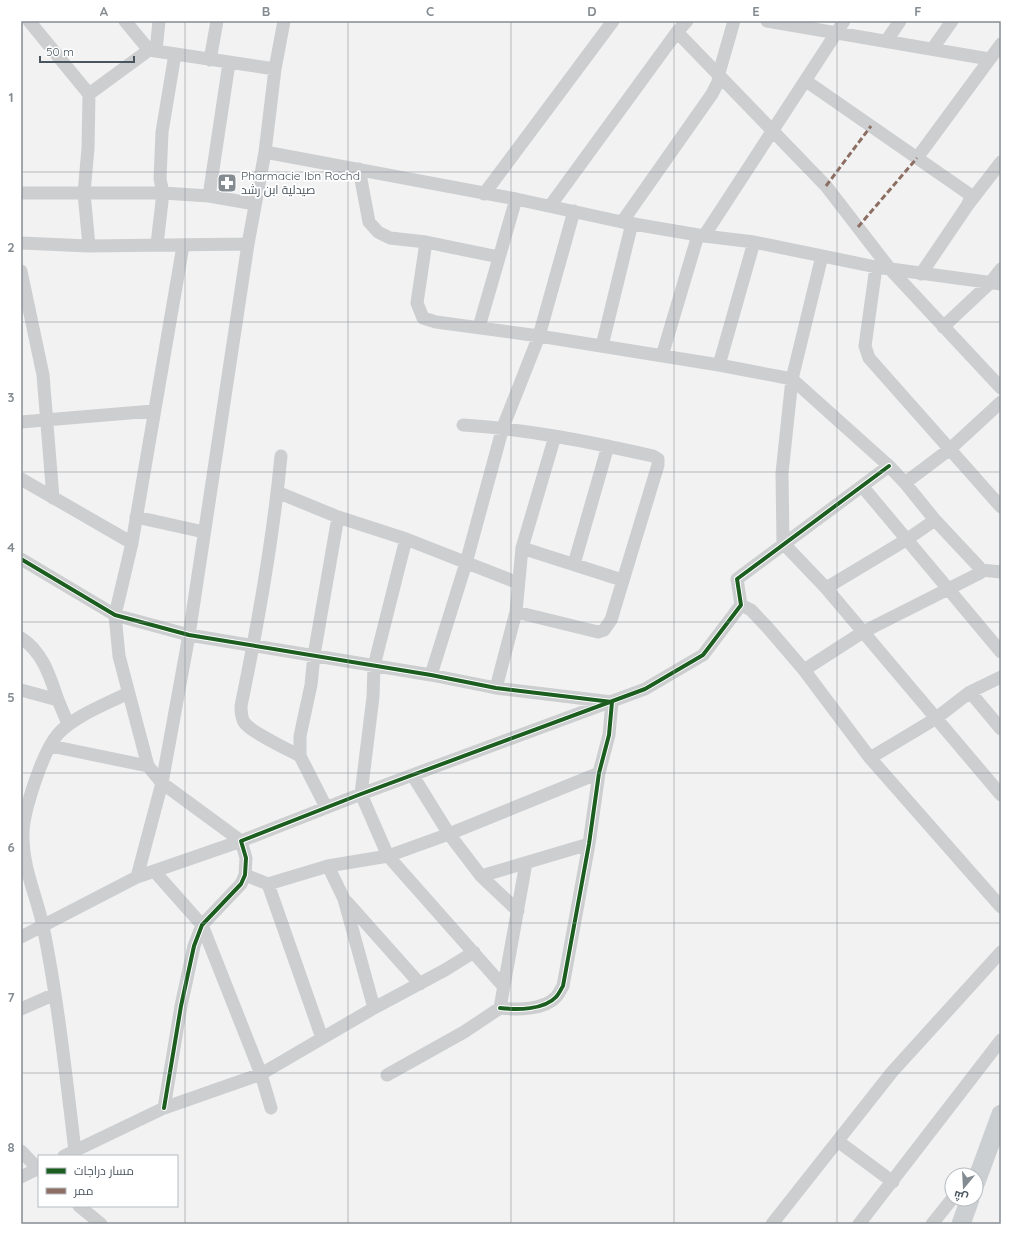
<svg xmlns="http://www.w3.org/2000/svg" width="1022" height="1245" font-family="Quicksand,Cairo,sans-serif">
	<rect width="100%" height="100%" fill="#f2f2f2"/>
	<g fill="none" stroke-linecap="round" stroke-linejoin="round">
		<!-- street -->
		<path stroke="#ccced0" stroke-width="13" d="M29,21l60,73
			M125,21l24,29 126,19
			M767,21l222,38
			M677,32l149,154 64,83 111,119
			M887,40l13,-19
			M933,48l19,-27
			M156,51l3,-30
			M210,60l7,-39
			M806,81l163,113 1,5 -3,7 -46,68
			M265,152l251,47 106,23 82,14 50,6 122,25 125,17
			M917,158l84,-114
			M359,169l10,53 9,10 12,6 36,4 73,15
			M21,193h142l46,3 46,8
			M484,194l129,-173
			M209,196l20,-133
			M550,206l127,-174 10,-11
			M967,206l34,-44
			M622,222l90,-128 6,-12 1,-9 15,-52
			M704,236l140,-215
			M426,242l-9,61 6,15 13,4 103,14 180,29 73,14 97,87 16,17
			M21,243l68,3 159,-2
			M157,244l6,-51 -3,-14 2,-47 13,-78
			M89,246l-5,-53 4,-45 1,-54 60,-44
			M822,256l-30,123 -10,94 1,70 43,45 175,207
			M876,267l-11,79 4,12 132,149
			M21,271l22,104 10,123
			M479,327l37,-128
			M943,327l48,-45 10,-13
			M602,346l30,-123
			M662,356l36,-121
			M719,365l35,-123
			M21,422l132,-11
			M463,425c65,4 127,17 190,31l5,3v6l-47,155 -7,10 -6,2 -82,-20
			M281,456c-8,84 -23,168 -40,250 0,5 0,11 3,16 5,9 45,28 56,34
			M21,479l111,64
			M862,486l139,166
			M277,492l61,25 -24,138 -3,30 -11,51v20l26,51
			M136,517l68,15
			M338,517l68,22 112,44
			M406,539l-32,127 -1,31 -12,97 27,62 116,131
			M522,548l100,32
			M21,559l94,56 74,20 242,40 65,13 116,14 -3,33 -10,38 -10,71 -26,142c-2,3 -4,8 -7,11 -12,13 -39,13 -56,11
			M574,564l34,-118
			M981,570l20,2
			M826,588l80,-48 29,-20
			M741,605l10,5 17,18 36,42 66,88 131,149
			M21,638c22,14 29,39 37,62
			M804,670l59,-38 117,-59 -1,-6 -44,-47 -30,-37 45,-34 51,-47
			M431,675l35,-112 37,-136 36,-91 35,-125
			M496,688l20,-76 6,-64 33,-112
			M21,690l37,10 10,24
			M970,692l31,37
			M51,746l97,20
			M870,758l65,-39 35,-27 31,-15
			M413,776l36,58 32,42 108,-32
			M328,866l16,33 30,109
			M155,872l47,53 59,149 10,34
			M245,875l23,9 54,154
			M481,876l37,35
			M137,877l25,-94 27,-148 59,-391 17,-92 10,-83 9,-48
			M268,884l60,-18 60,-10 61,-22 150,-61
			M347,902l73,82
			M21,937l116,-60 104,-36 -79,-58 -14,-17 -29,-110 -4,-41 17,-72 51,-297
			M21,1009l34,-15
			M387,1075l77,-43 36,-24 26,-145
			M164,1108l17,-102 13,-60 8,-21 39,-41 4,-9 1,-17 -5,-17 120,-47 284,-105 58,-34 38,-50 -4,-26 152,-113
			M839,1142l54,40
			M21,1151l18,19
			M75,1151c-9,-75 -17,-151 -32,-225 -7,-32 -21,-59 -20,-94 1,-23 20,-81 35,-98 16,-18 49,-30 70,-41
			M64,1156l100,-48 97,-34 113,-66 71,-38 29,-18
			M21,1177l18,-9
			M79,1206l22,18
			M772,1224l120,-152 109,-120
			M859,1224l142,-184
			M932,1224l20,-25"/>
		<!-- secondary -->
		<path stroke="#cccfd2" stroke-width="19" d="M976,1182l25,-68
			M961,1224l9,-25"/>
		<!-- quiet -->
		<path stroke="#8d6e63" stroke-width="3" stroke-dasharray="6 3" stroke-linecap="butt" d="M826,186l45,-60
			M858,227l59,-69"/>
		<!-- cycleway casing -->
		<g stroke="#fff" stroke-width="6">
			<path id="cycleway" d="M21,559l94,56 74,20 242,40 65,13 116,14 -3,33 -10,38 -10,71 -26,142c-2,3 -4,8 -7,11 -12,13 -39,13 -56,11
				M164,1108l17,-102 13,-60 8,-21 39,-41 4,-9 1,-17 -5,-17 120,-47 284,-105 58,-34 38,-50 -4,-26 152,-113"/>
		</g>
		<!-- cycleway -->
		<use href="#cycleway" stroke="#1b5e20" stroke-width="4"/>
	</g>
	<!-- grid -->
	<path fill="none" stroke="#848c92" stroke-width="1" stroke-opacity="0.55" d="M185,21v1203M348,21v1203M511,21v1203M674,21v1203M837,21v1203M21,172h980M21,322h980M21,472h980M21,622h980M21,773h980M21,923h980M21,1073h980"/>
	<!-- icons -->
	<defs>
		<g id="pharmacy-square" transform="scale(1)"><rect x="-9" y="-9" width="18" height="18" rx="4" fill="#848c92" stroke="#fff"/><path d="M-2-6h4v4h4v4h-4v4h-4v-4h-4v-4h4Z" fill="#fff"/></g>
	</defs>
	<g fill-rule="evenodd">
		<use href="#pharmacy-square" x="227" y="183"/>
	</g>
	<g text-anchor="middle" stroke-width="3.5" stroke-linejoin="round" paint-order="stroke">
		<!-- poi labels -->
		<g font-size="12" fill="#49555f" stroke="#fff" text-anchor="start">
			<text x="241" y="180">Pharmacie Ibn Rochd<tspan x="241" dy="14">صيدلية ابن رشد</tspan></text>
		</g>
	</g>
	<!-- border -->
	<rect width="1022" height="1245" fill="none" stroke="#ffffff" stroke-width="44"/>
	<!-- legend -->
	<rect x="38" y="1155" width="140" height="52" fill="#ffffff" stroke="#b6bbbf"/>
	<rect x="46" y="1168" width="20" height="6" fill="#1b5e20" stroke="#b6bbbf"/>
	<text x="74" y="1175" font-size="12" fill="#49555f">مسار دراجات</text>
	<rect x="46" y="1188" width="20" height="6" fill="#8d6e63" stroke="#b6bbbf"/>
	<text x="74" y="1195" font-size="12" fill="#49555f">ممر</text>
	<!-- north arrow -->
	<g transform="translate(964 1187) rotate(198)"><circle r="19" fill="#ffffff" stroke="#b6bbbf"/>
	<path d="M0-3L7 15L0 10L-7 15Z" fill="#848c92"/>
	<text y="-6" font-size="11" font-weight="bold" text-anchor="middle" fill="#49555f">ش</text>
	</g>
	<!-- scale -->
	<path d="M40 56v6h94v-6" fill="none" stroke="#49555f" stroke-width="2"/>
	<text x="46" y="56" font-size="12" fill="#49555f" stroke="#ffffff" stroke-width="3" paint-order="stroke">50 m</text>
	<rect x="22" y="22" width="978" height="1201" fill="none" stroke="#848c92" stroke-width="1.5"/>
	<g font-size="13" text-anchor="middle" font-weight="bold" fill="#848c92">
		<text x="104" y="16">A</text>
		<text x="266" y="16">B</text>
		<text x="430" y="16">C</text>
		<text x="592" y="16">D</text>
		<text x="756" y="16">E</text>
		<text x="918" y="16">F</text>
		<text x="11" y="102">1</text>
		<text x="11" y="252">2</text>
		<text x="11" y="402">3</text>
		<text x="11" y="552">4</text>
		<text x="11" y="702">5</text>
		<text x="11" y="852">6</text>
		<text x="11" y="1002">7</text>
		<text x="11" y="1152">8</text>
	</g>
</svg>
